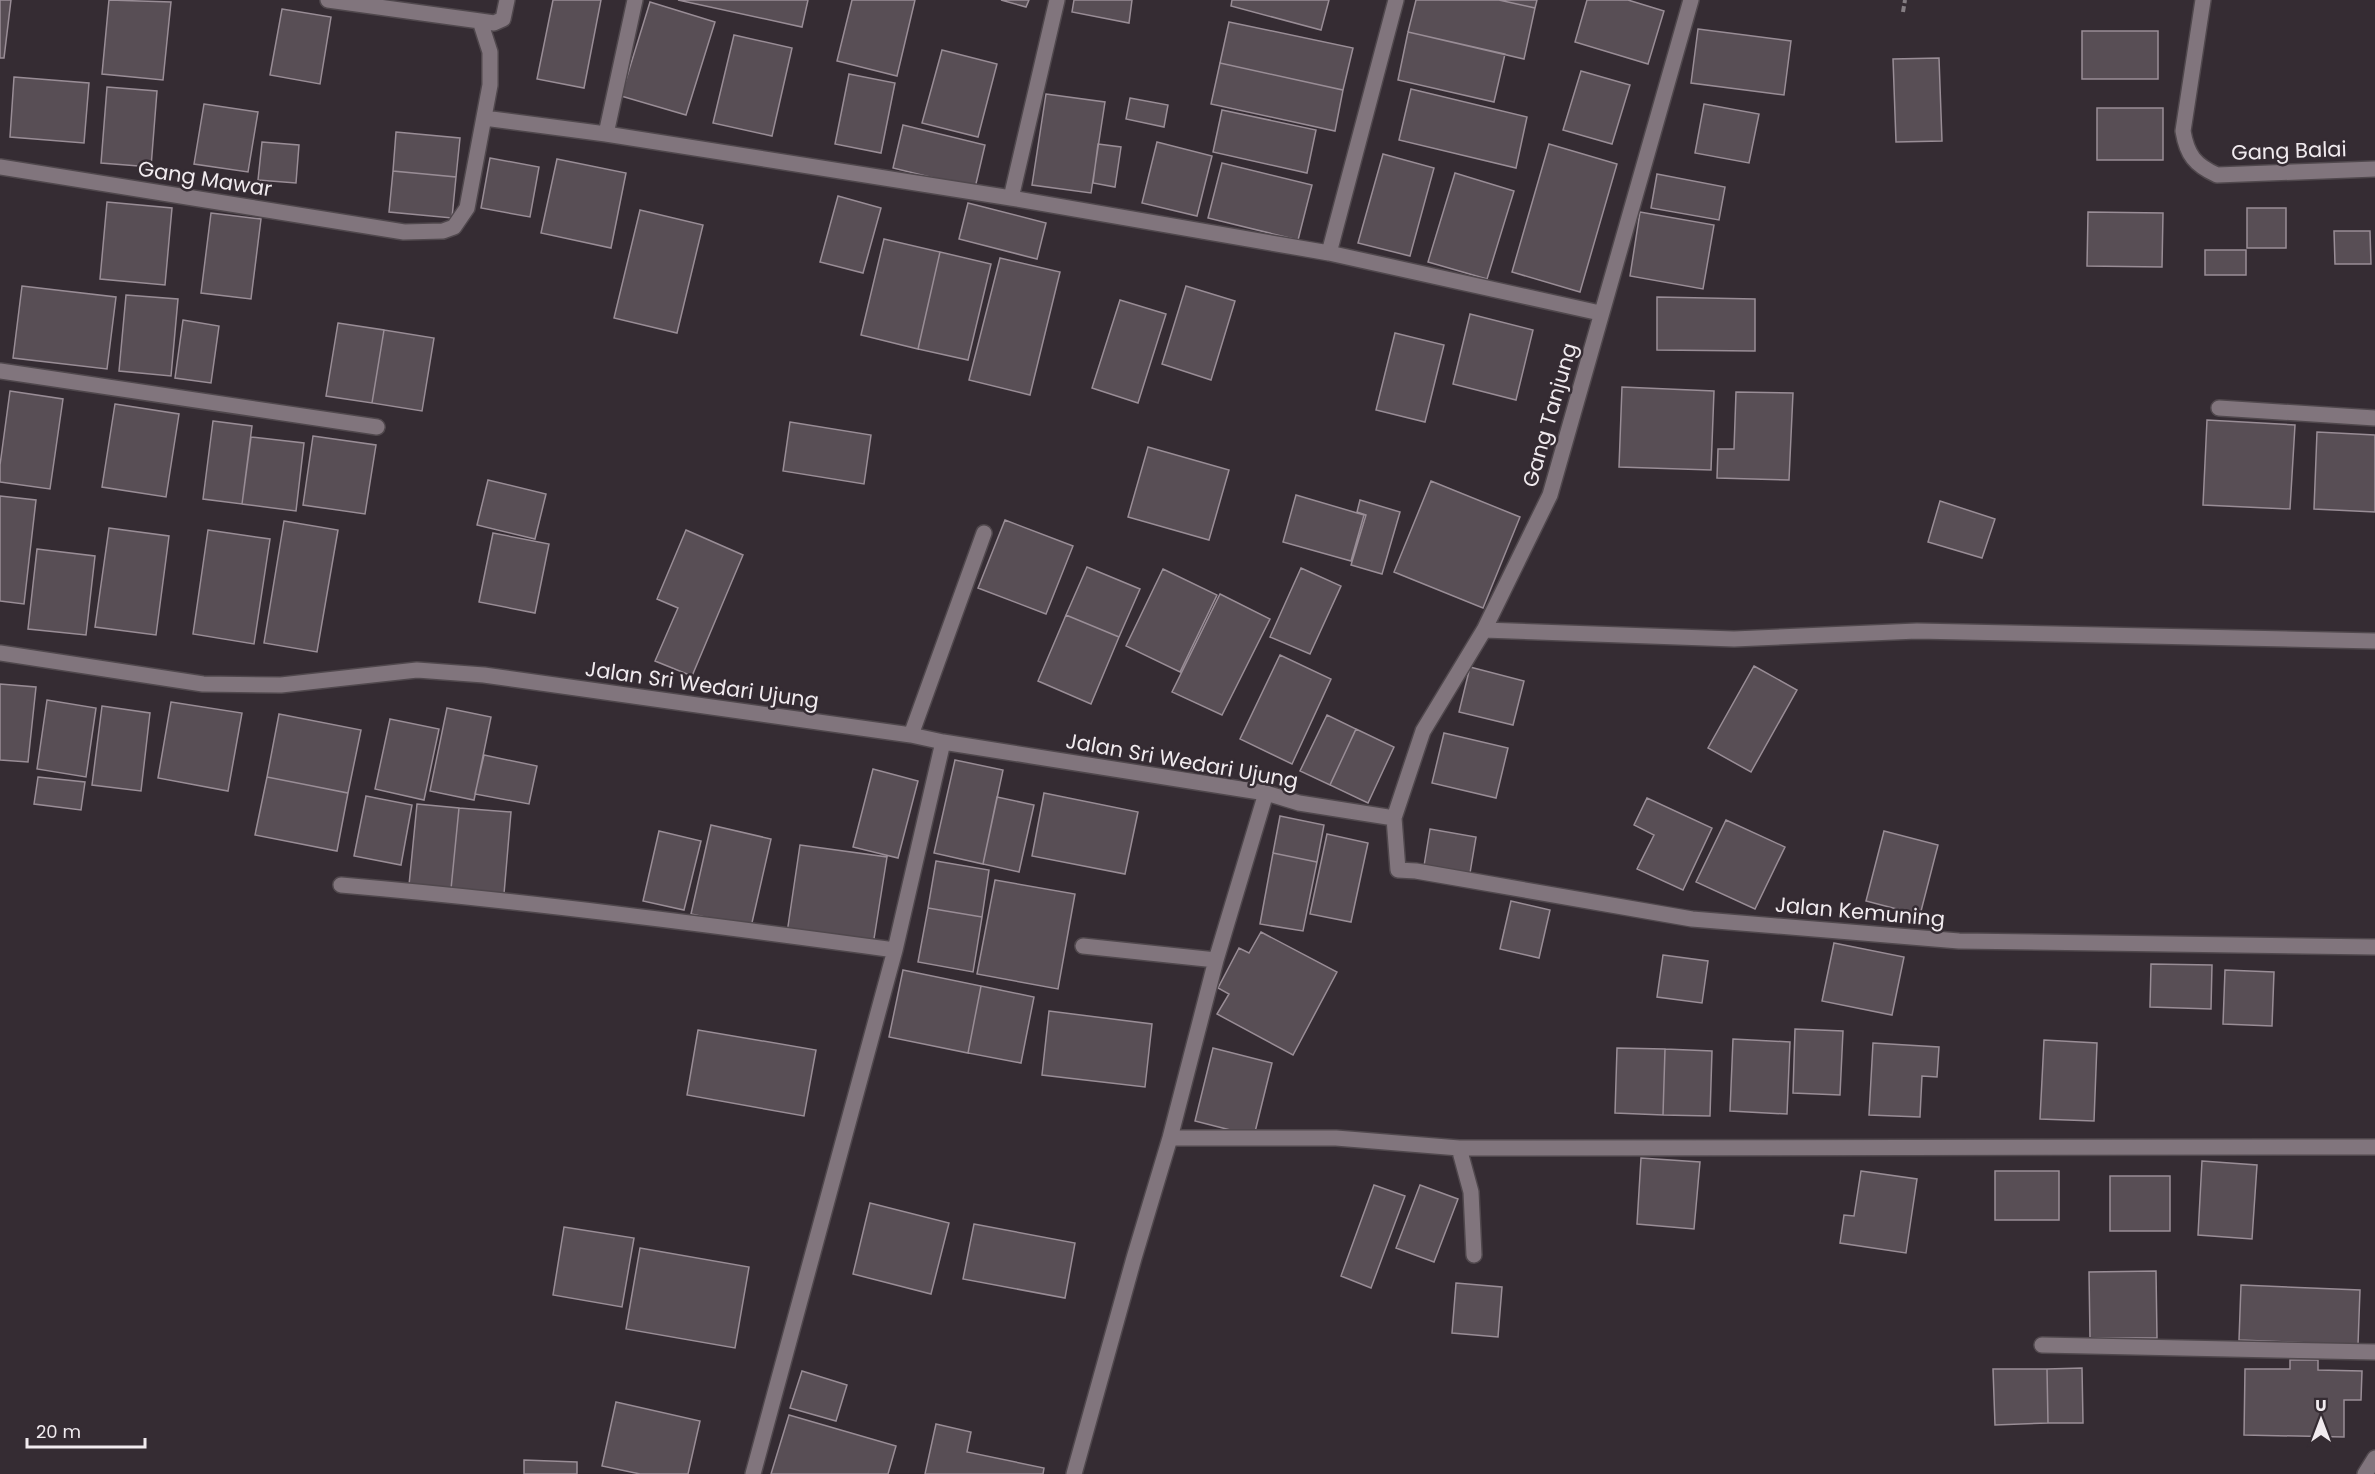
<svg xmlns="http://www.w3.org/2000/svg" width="2375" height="1474" font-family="Poppins,sans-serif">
	<rect width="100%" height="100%" fill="#352c33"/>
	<!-- building -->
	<path fill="#584e55" stroke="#998d96" stroke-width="1.5" d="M0,0h11l-7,58h-4z
		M109,0l62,2 -8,78 -61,-6z
		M553,0h48l-17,88 -47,-9z
		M678,0h130l-6,27z
		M852,0h63l-18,76 -60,-15z
		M1001,0h28l-3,7z
		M1074,0h58l-3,23 -57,-11z
		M1232,0h97l-8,30 -90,-24z
		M1416,0h83l36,8 -11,51 -116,-27z
		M1499,0h38l-2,8z
		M1587,0h41l36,11 -16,53 -73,-22z
		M650,2l65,20 -29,93 -65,-19z
		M282,9l49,8 -11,67 -50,-9z
		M1229,22l124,26 -10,42 -123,-27z
		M1698,29l93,12 -7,54 -93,-12z
		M2082,31h76v48h-76z
		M1408,32l97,22 -11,48 -96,-22z
		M734,35l58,13 -20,88 -59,-13z
		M942,50l55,14 -19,73 -56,-14z
		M1939,58l3,83 -46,1 -3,-83z
		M1220,63l123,27 -8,41 -124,-27z
		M1581,71l49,14 -18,59 -49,-14z
		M849,74l46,9 -14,70 -46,-9z
		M14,77l75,6 -5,60 -74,-6z
		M107,87l50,4 -6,76 -50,-4z
		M1411,89l116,28 -11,51 -117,-28z
		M1046,94l59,8 -14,91 -59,-8z
		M1130,98l38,7 -4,22 -38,-8z
		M204,104l54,8 -10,60 -54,-8z
		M1704,104l55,10 -10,49 -54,-10z
		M2097,108h66v52h-66z
		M1222,110l94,20 -9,43 -94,-21z
		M903,125l82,20 -10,43 -82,-20z
		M396,132l64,6 -4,39 -63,-6z
		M262,142l37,3 -3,38 -38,-3z
		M1157,142l55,14 -15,60 -55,-13z
		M1098,144l23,3 -6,40 -22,-4z
		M1549,144l68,20 -37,128 -68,-20z
		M1383,154l51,14 -24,88 -52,-13z
		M490,158l49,9 -9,50 -49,-9z
		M557,159l69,14 -15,75 -70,-15z
		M1222,163l90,22 -14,55 -90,-22z
		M393,171l63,6 -4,41 -63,-6z
		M1455,173l59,18 -27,88 -59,-17z
		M1657,174l68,13 -6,33 -68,-12z
		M838,196l43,12 -18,65 -43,-11z
		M107,202l65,6 -7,77 -65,-6z
		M968,203l78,20 -9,36 -78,-20z
		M2247,208h39v40h-39z
		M640,210l63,15 -26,108 -63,-15z
		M1640,212l74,13 -11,64 -73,-13z
		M2088,212l75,1 -1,54 -75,-1z
		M211,213l50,6 -10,80 -50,-6z
		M2334,231h36l1,33h-36z
		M884,239l56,13 -22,97 -57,-14z
		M2205,250h41v25h-41z
		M940,252l51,12 -23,96 -50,-11z
		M1000,258l60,14 -30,123 -61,-15z
		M22,286l94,11 -9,72 -94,-11z
		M1186,286l49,15 -24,79 -49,-16z
		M126,295l52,4 -7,77 -52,-5z
		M1657,297l98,2v52l-98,-1z
		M1120,300l46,14 -28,89 -46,-15z
		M1470,314l63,16 -17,70 -63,-16z
		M183,320l36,6 -8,57 -36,-5z
		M338,323l46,7 -12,73 -46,-7z
		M384,330l50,8 -12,73 -50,-8z
		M1395,333l49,12 -19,77 -49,-12z
		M1622,387l92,4 -3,79 -92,-3z
		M10,391l53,8 -13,90 -50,-7v-17z
		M1736,392l57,1 -4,87 -72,-2 1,-29h16z
		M115,404l64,10 -13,83 -64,-10z
		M2207,420l88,5 -5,84 -87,-4z
		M213,421l39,5 -10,78 -39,-5z
		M790,422l81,13 -7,49 -81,-13z
		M2317,432l58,3v77l-61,-3z
		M313,436l63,9 -11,69 -62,-9z
		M251,437l53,6 -8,68 -54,-7z
		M1148,447l81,23 -20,70 -81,-23z
		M488,480l58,14 -11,45 -58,-14z
		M1431,481l89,36 -37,91 -89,-36z
		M1296,495l68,20 -13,46 -68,-19z
		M0,496l36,4 -12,104 -24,-3z
		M1360,500l40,12 -18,62 -31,-9 15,-50 -9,-3z
		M1940,501l55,18 -13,39 -54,-16z
		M1005,520l68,26 -27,68 -68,-26z
		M284,521l54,9 -21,122 -53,-9z
		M109,528l60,8 -13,99 -61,-8z
		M208,530l62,9 -16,105 -61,-10z
		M686,530l57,25 -51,121 -37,-15 23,-53 -21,-9z
		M493,533l56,11 -14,69 -56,-11z
		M37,549l58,7 -9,79 -58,-6z
		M1087,567l53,22 -21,48 -53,-22z
		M1301,568l40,18 -31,68 -40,-17z
		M1163,569l54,26 -37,77 -54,-26z
		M1220,594l50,25 -48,96 -50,-23z
		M1066,615l53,22 -28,67 -53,-23z
		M1280,655l51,24 -39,85 -52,-25z
		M1754,666l43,24 -46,82 -43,-24z
		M1470,667l54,14 -11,44 -54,-13z
		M0,684l36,3 -8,75 -28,-2z
		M47,700l49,8 -10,69 -49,-8z
		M171,702l71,11 -14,78 -70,-13z
		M102,706l48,7 -9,78 -49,-6z
		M447,708l44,9 -17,83 -44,-9z
		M279,714l82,16 -13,63 -81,-16z
		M1327,715l29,14 -26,56 -30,-14z
		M390,719l49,10 -15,71 -49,-11z
		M1356,729l38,18 -26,56 -38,-18z
		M1444,733l64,15 -12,50 -64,-15z
		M484,755l53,11 -8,38 -54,-10z
		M955,760l48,10 -20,94 -49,-11z
		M873,769l45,12 -20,77 -45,-11z
		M38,777l47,5 -4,28 -47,-6z
		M267,777l81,16 -11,58 -82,-16z
		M1044,793l94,19 -13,62 -93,-18z
		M366,796l46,9 -11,60 -47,-9z
		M997,797l37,8 -15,67 -36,-8z
		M1647,798l65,30 -29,62 -46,-21 17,-34 -20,-10z
		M417,804l42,4 -8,81 -42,-4z
		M459,808l52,4 -7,82 -53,-5z
		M1280,816l44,9 -7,37 -44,-9z
		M1726,820l59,27 -30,62 -59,-27z
		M711,825l60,14 -20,88 -60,-13z
		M1430,829l46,8 -6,36 -46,-7z
		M659,831l42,10 -17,69 -41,-9z
		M1884,831l54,14 -18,70 -54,-14z
		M1327,834l41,9 -17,79 -41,-8z
		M800,845l87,12 -14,88 -86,-12z
		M1273,853l44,9 -14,69 -43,-7z
		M936,861l53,9 -7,47 -54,-9z
		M995,880l80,14 -17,95 -81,-15z
		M1511,901l39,9 -11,48 -39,-9z
		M928,908l54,9 -9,55 -55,-10z
		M1261,932l76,40 -44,83 -76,-41 12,-20 -11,-6 21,-40 10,5z
		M1834,943l70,14 -12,58 -70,-14z
		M1663,955l45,6 -6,42 -45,-6z
		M2151,964l61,1 -1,44 -61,-2z
		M903,970l78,16 -13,67 -79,-16z
		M2225,970l49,2 -2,54 -49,-2z
		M981,986l53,11 -13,66 -53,-10z
		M1049,1011l103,13 -7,63 -103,-12z
		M1795,1029l48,2 -3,64 -47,-2z
		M698,1030l118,20 -12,66 -117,-21z
		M1733,1039l57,3 -3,72 -57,-3z
		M2044,1040l53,3 -3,78 -54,-2z
		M1873,1043l66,4 -2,30 -15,-1 -2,41 -51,-2z
		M1213,1048l59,15 -18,73 -59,-15z
		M1617,1048l48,1 -2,66 -48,-2z
		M1665,1049l47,2 -2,65 -47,-1z
		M1641,1158l59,4 -6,67 -57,-5z
		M2202,1161l55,4 -5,74 -54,-4z
		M1861,1171l56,8 -11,74 -66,-10 4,-28 10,1z
		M1995,1171h64v49h-64z
		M2110,1176h60v55h-60z
		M1374,1185l31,11 -34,92 -30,-12z
		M1420,1185l38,14 -24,63 -38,-14z
		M870,1203l79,20 -18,71 -78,-20z
		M974,1224l101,19 -10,55 -102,-19z
		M564,1227l70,11 -12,69 -69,-12z
		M640,1248l109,19 -14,81 -109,-19z
		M2156,1271l1,67h-67l-1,-66z
		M1456,1283l46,4 -4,50 -46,-4z
		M2241,1285l119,5 -2,55 -119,-5z
		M2290,1360h28v10l44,1 -1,29h-17v37l-100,-2 1,-66h45z
		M2082,1368l1,55h-35l-1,-54z
		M1993,1369h54l1,54 -53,2z
		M802,1371l45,14 -11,36 -46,-13z
		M616,1402l84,19 -12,53h-48l-38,-8z
		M789,1415l107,31 -8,28h-117z
		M936,1424l35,8 -4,20 77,16 -1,6h-118z
		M524,1460l53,2v12h-53z"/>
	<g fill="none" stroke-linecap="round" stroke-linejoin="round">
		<!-- minor casing -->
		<g stroke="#50484d" stroke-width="18">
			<path id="minor" d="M1691,0l-141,495 -66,135 -61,101 -29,87 4,52 18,1 276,48 267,22 416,6
				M2203,0l-20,131c4,24 12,34 34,44l158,-6
				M480,21l14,2 9,-4 4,-19
				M484,118l122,16 405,64 318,55 271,60
				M606,134l29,-134
				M0,167l404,65 39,-1 11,-4 13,-19 23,-123v-33l-10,-31 -152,-21
				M1011,198l46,-198
				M1329,253l67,-253
				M0,371l377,56
				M2219,408l156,10
				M1484,630l250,9 183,-8 458,10
				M0,653l203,31 78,1 136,-15 67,5 427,60 32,7 323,51 33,10 95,15
				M911,735l73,-202
				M341,885c186,16 370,40 554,65
				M1083,946l133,14
				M1170,1138h166l123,10 916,-1
				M1459,1148l12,44 3,63
				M2042,1345l333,7
				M753,1474l142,-524 48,-208
				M1074,1474l60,-216 36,-120 46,-178 50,-167
				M2365,1474l10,-16"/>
		</g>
		<!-- path -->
		<path stroke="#857e83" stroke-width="4" stroke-dasharray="6 3" stroke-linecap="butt" d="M1903,12l2,-12"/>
		<!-- minor -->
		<use href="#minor" stroke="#81757d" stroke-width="15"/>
	</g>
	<g text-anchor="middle" stroke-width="5" stroke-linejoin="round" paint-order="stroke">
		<!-- street labels -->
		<g font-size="21" fill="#f1ebef" stroke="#352c33">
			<text transform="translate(2289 151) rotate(-2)" y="7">Gang Balai</text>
			<text transform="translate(205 179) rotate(9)" y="7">Gang Mawar</text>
			<text transform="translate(1550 415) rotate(-74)" y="7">Gang Tanjung</text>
			<text transform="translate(702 685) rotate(8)" y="7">Jalan Sri Wedari Ujung</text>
			<text transform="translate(1182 761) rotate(10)" y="7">Jalan Sri Wedari Ujung</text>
			<text transform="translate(1860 912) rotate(5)" y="7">Jalan Kemuning</text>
		</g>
	</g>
	<!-- north arrow -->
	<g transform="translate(2321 1420)" stroke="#352c33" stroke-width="4.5" paint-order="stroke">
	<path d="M0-4.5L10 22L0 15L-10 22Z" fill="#f1ebef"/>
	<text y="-9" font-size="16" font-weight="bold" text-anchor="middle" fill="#f1ebef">U</text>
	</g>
	<!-- scale -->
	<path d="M27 1438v9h118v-9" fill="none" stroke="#f1ebef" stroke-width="3"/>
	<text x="36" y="1438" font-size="18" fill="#f1ebef" stroke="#352c33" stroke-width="4.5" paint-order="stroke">20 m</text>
</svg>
